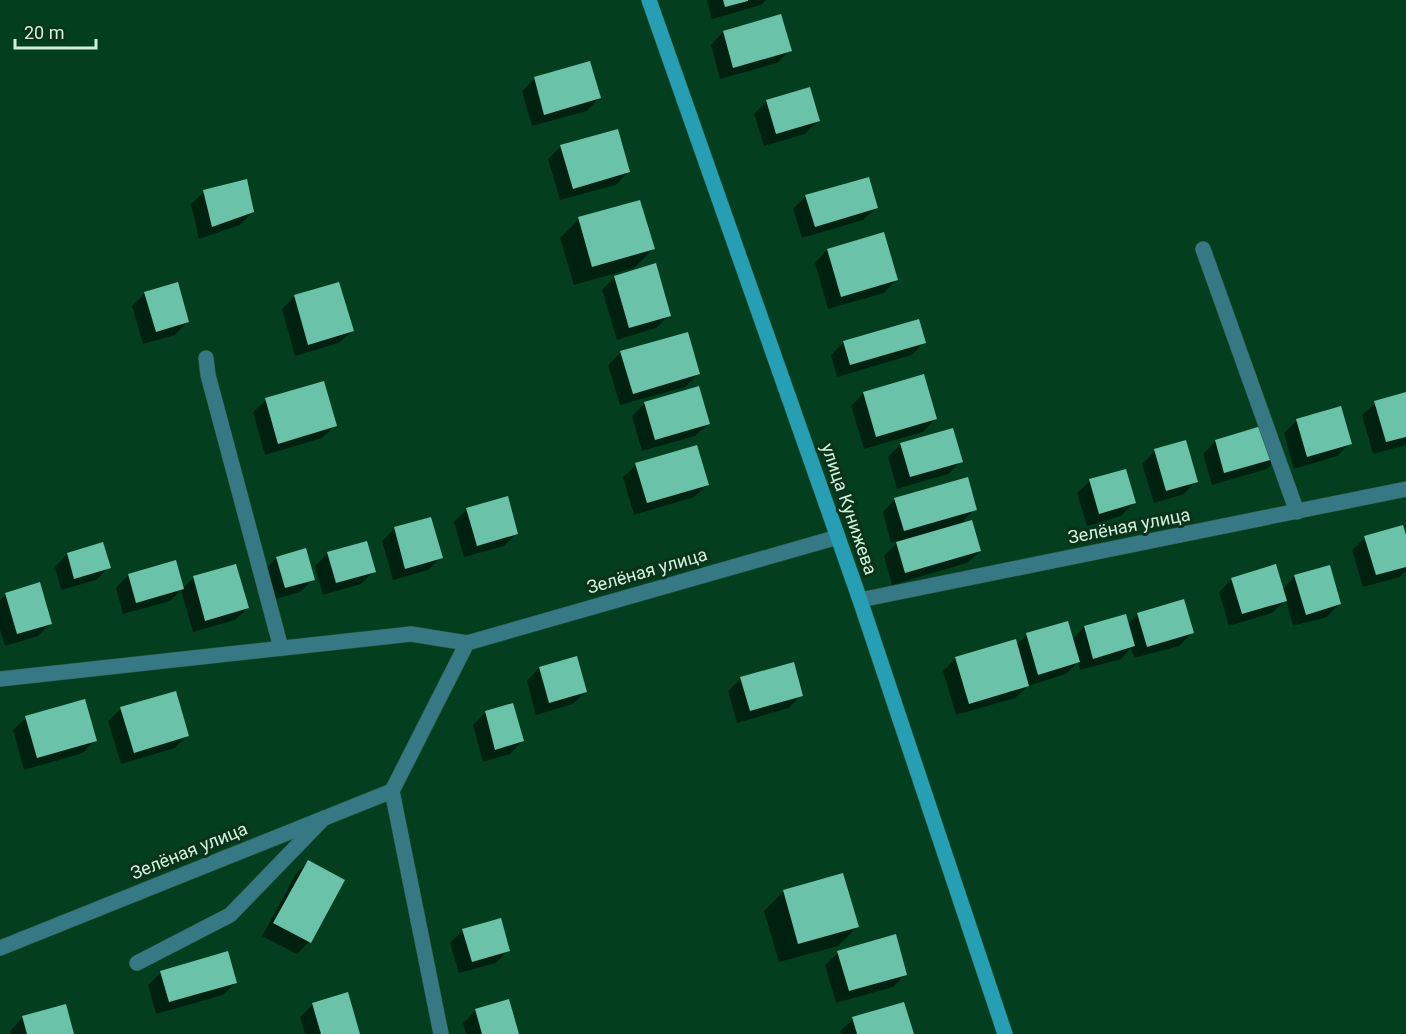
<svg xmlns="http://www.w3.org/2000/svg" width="1406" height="1034" font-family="Roboto,sans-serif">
	<rect width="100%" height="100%" fill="#033f1f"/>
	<!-- shadow -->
	<path fill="#0007" d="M707,0h59l-5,5 -49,14z
		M723,32l67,18 -13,13 -57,16 -9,-34z
		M589,63l10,35 -12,13 -55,15 -10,-35 12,-12z
		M767,101l51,20 -13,13 -41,12 -10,-32z
		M561,146l67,26 -12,13 -56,15 -12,-41z
		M204,192l49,20 -13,13 -41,14 -8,-35z
		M806,196l70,12 -13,12 -61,18 -9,-29z
		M579,219l74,30 -19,19 -60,17 -14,-47z
		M827,250l69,30 -12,13 -56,16 -13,-46z
		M615,277l54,39 -13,12 -39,12 -15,-50z
		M338,284l14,47 -13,12 -44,13 -13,-47 12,-12z
		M145,293l42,29 -12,13 -32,9 -11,-38z
		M844,342h80l-12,13 -75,22 -6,-22z
		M621,352l77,22 -13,13 -65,18 -12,-40z
		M864,393l71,26 -12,13 -59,17 -13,-43z
		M1406,394v51l-33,9 -11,-39 13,-12z
		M266,400l69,26 -13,12 -57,17 -12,-43z
		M645,403l63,21 -13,12 -53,15 -10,-35z
		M1340,408l10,35 -13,13 -43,13 -10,-36 12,-12z
		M1216,441l63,16 -12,12 -55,16 -9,-31z
		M901,444l60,17 -13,13 -51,15 -9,-32z
		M1155,451l41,30 -12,13 -30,9 -12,-39z
		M636,465l71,20 -13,12 -60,18 -11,-38z
		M1090,481l44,22 -13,13 -34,10 -10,-33z
		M895,499l80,10 -16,17 21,25 -13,12 -75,22 -8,-29 16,-16 -9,3 -8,-31z
		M467,509l50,24 -13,13 -40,11 -10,-35z
		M430,519l11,38 -13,13 -35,10 -11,-39 12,-12z
		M1365,538l41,3v30l-6,6 -37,10 -11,-37z
		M102,544l7,23 -13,13 -35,10 -6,-23 12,-13z
		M328,553l46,18 -13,13 -38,11 -8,-29z
		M276,558l37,22 -13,12 -28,8 -8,-29z
		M128,575l54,14 11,-11 55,30 -13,12 -42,12 -12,-42 -11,11 -47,13 -7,-26z
		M1295,576l44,28 -12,13 -34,9 -7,-26 -14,13 -43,13 -10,-34 13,-13 50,11z
		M6,594l45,29 -13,13 -33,10 -5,-16v-30z
		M1138,614l54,19 -13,13 -45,12 -3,-10 -10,11 -41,11 -2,-8 -12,12 -38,12 -13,12 -59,17 -13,-44 13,-13 60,-13 11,-10 45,5 12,-13 40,-11 3,9z
		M576,658l10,34 -13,12 -37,11 -9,-34 12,-13z
		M741,678l60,17 -12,13 -52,15 -9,-32z
		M512,705l10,36 -12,13 -27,8 -10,-37 12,-12z
		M121,709l66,27 -12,12 -54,16 -13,-43z
		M26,718l69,22 -12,13 -59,17 -11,-40z
		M308,861l1,81 -12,12 -35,-18 34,-62z
		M783,892l74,35 -19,19 -59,16 -15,-51z
		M463,930l45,20 -12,13 -37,10 -9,-30z
		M838,953l68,21 -13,13 -57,16 -11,-38z
		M161,972l75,10 -13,13 -67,19 -8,-29z
		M313,1004l46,30h-54l-5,-17z
		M65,1006l8,28h-62l-1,-3 12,-13z
		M476,1010l42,24h-52l-3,-11z
		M853,1019l59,15h-71l-1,-3z"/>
	<!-- building -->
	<path fill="#6ac2a9" d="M723,0h25v1l-23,6z
		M781,14l11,37 -59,17 -10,-37z
		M590,61l11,37 -57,17 -10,-38z
		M810,87l10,34 -44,13 -10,-34z
		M618,129l12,43 -57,17 -13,-44z
		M869,177l9,31 -63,19 -10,-32z
		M247,179l7,33 -42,15 -9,-37z
		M640,200l15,49 -63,18 -14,-50z
		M884,232l14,48 -57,17 -14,-48z
		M656,263l15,53 -42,12 -15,-52z
		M178,282l11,40 -33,10 -12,-40z
		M339,282l15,49 -46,14 -14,-50z
		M919,319l7,24 -76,22 -7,-24z
		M688,332l12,42 -67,20 -13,-43z
		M924,374l13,45 -61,18 -13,-45z
		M324,381l13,45 -59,18 -13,-46z
		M699,386l11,38 -55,16 -11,-38z
		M1406,392v45l-20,5 -12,-41z
		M1341,406l11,38 -45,13 -11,-38z
		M1271,423l10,34 -57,16 -9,-33z
		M953,428l10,34 -53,15 -10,-34z
		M1186,440l12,42 -32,9 -12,-42z
		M697,445l12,40 -62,18 -12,-40z
		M1126,469l10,34 -37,11 -10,-35z
		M968,477l9,33 -73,21 -10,-33z
		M508,496l10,38 -41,12 -11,-38z
		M431,517l12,41 -38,11 -11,-42z
		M972,520l9,31 -76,22 -9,-31z
		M1403,525l3,10v32l-30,8 -12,-39z
		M367,541l9,31 -40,11 -9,-31z
		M103,542l8,26 -37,11 -7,-26z
		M306,548l9,32 -30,8 -9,-31z
		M176,560l8,29 -48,14 -8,-29z
		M236,564l13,44 -44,13 -12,-45z
		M1276,564l11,37 -45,13 -11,-36z
		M1330,565l11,39 -35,11 -12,-40z
		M40,582l12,42 -35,10 -12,-41z
		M1184,599l10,34 -47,14 -10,-34z
		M1126,614l9,32 -42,13 -9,-33z
		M1068,621l12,41 -42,13 -12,-42z
		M1016,639l13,47 -60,18 -14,-47z
		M577,656l10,36 -38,11 -10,-36z
		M794,662l9,34 -53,15 -10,-34z
		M176,691l13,45 -55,17 -14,-46z
		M85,699l12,42 -60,17 -12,-42z
		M513,703l11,38 -29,9 -10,-39z
		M308,860l37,20 -34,63 -38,-20z
		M843,873l16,54 -61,17 -15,-54z
		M501,918l9,33 -38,11 -10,-33z
		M896,934l11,41 -58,16 -12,-40z
		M228,951l9,32 -68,19 -9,-31z
		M348,992l12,42h-39l-9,-31z
		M509,999l10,35h-37l-7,-25z
		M904,1002l10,32h-57l-5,-17z
		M66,1004l8,30h-47l-5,-18z"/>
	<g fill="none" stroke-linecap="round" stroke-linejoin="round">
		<!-- lane casing -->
		<g stroke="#245c3d" stroke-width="16">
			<path id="lane" d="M1203,249l94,263
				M137,963l93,-48 94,-97"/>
		</g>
		<!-- street casing -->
		<g stroke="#245c3d" stroke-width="16">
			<path id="street" d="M206,358l2,17 73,273
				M860,600l546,-111
				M0,679l411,-45 56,9 371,-106
				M0,948l392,-157
				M441,1034l-49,-243 75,-148"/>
		</g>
		<!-- secondary casing -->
		<g stroke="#245c3d" stroke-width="16">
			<path id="secondary" d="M649,0l211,600 145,434"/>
		</g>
		<!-- lane -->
		<use href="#lane" stroke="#377885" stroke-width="15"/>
		<!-- street -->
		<use href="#street" stroke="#377885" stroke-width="15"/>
		<!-- secondary -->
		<use href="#secondary" stroke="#269eb3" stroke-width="15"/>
	</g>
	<g text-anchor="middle" stroke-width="6" stroke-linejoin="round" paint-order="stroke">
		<!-- street labels -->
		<g font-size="18" fill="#cff2d8" stroke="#0c321b">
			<text transform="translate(849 509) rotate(71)" y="6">улица Кунижева</text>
			<text transform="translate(1129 526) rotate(-11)" y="6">Зелёная улица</text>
			<text transform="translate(647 571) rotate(-16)" y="6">Зелёная улица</text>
			<text transform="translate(189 851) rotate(-22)" y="6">Зелёная улица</text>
		</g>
	</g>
	<!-- scale -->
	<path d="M15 39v9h81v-9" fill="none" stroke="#cff2d8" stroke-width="3"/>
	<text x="24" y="39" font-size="18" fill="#cff2d8" stroke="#0c321b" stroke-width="4.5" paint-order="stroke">20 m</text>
</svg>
